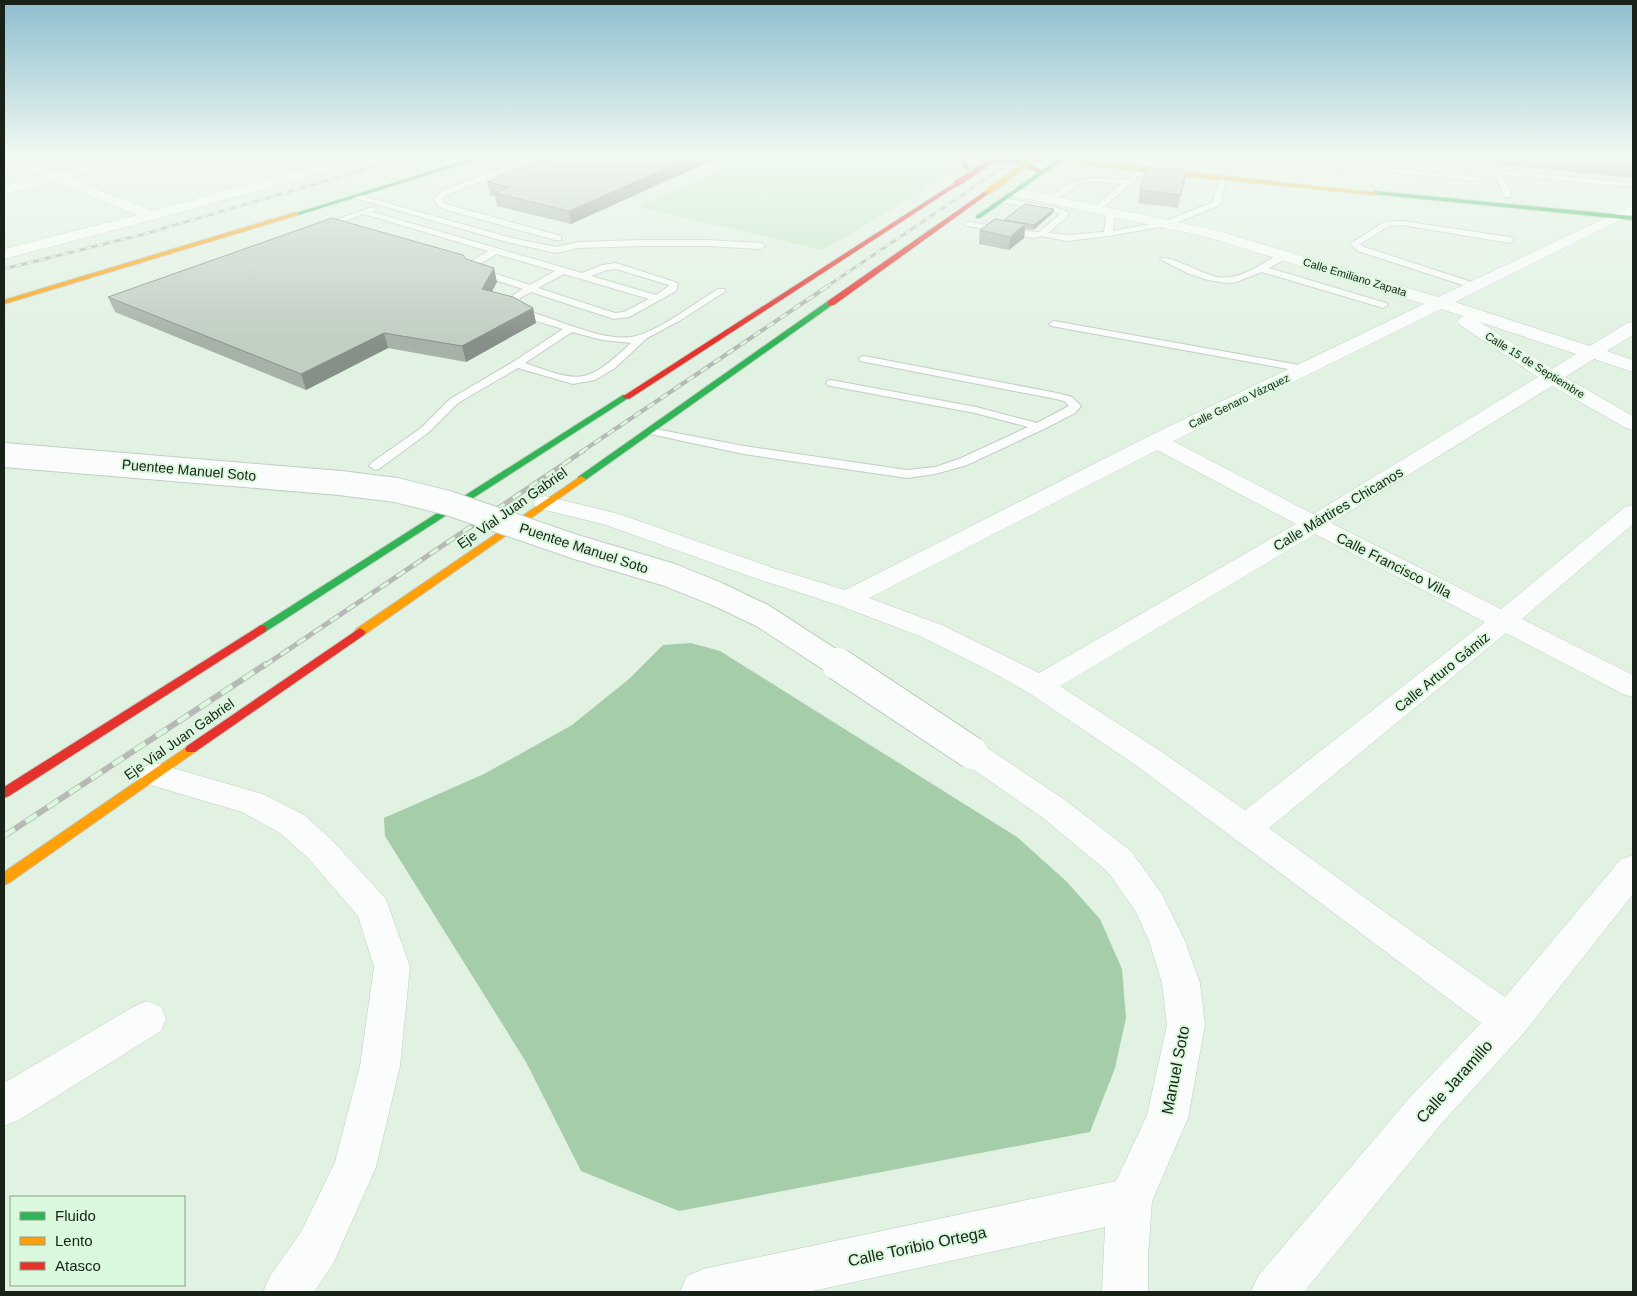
<svg xmlns="http://www.w3.org/2000/svg" width="1637" height="1296" font-family="Helvetica,sans-serif">
	<rect width="100%" height="100%" fill="#e1f1e2"/>
	<!-- green -->
	<path fill="#c7e8c9" d="M744,158h201l12,12 -134,80 -184,-43z"/>
	<!-- water -->
	<path fill="#a6cda9" d="M691,643l29,8 297,186 49,44 34,38 22,50 4,49 -11,50 -25,64 -411,79 -98,-40 -55,-109 -141,-226 -1,-18 100,-44 88,-49 57,-46 34,-34z"/>
	<g fill="none" stroke-linecap="round" stroke-linejoin="round">
		<!-- lane casing -->
		<g stroke="#c2cec3" stroke-width="2">
			<path id="lane" d="M529,158h10l-92,37 -5,3 2,5 9,3 108,30v4h-6l-108,-30 -9,-4 -4,-8 7,-7z
				M1254,158h27l198,19 4,2 -4,2 -222,-21z
				M1366,158l107,1 4,2 -4,2h-71l-33,-3z
				M1487,158h7l5,12 134,13v4l-131,-12 10,21 -4,2 -4,-2z
				M1140,168l7,2 -47,40 -7,-2 28,-24 -26,-3 -14,2 -26,18 -7,-2c25,-24 46,-22 78,-19z
				M1220,175l7,2 -7,28 -49,20 -63,11 -41,5 -26,-5 -7,2 -66,-12 -4,-2 4,-2 66,10h5l21,-18 -8,-3 -52,-9v-4h3l51,9 14,5v4l-20,17 19,2 37,-3 3,-21 4,-2 4,2 -2,20 53,-10 47,-19z
				M355,194l157,44 44,9 22,-5 63,-2h65l55,3 4,3 -4,3 -55,-3h-65l-63,2 -22,5 -49,-11 -152,-44z
				M372,207l4,2 -4,3 210,61 20,-8 14,-2 62,20 -2,8 -47,26 -15,2 -83,-27 -11,6 -1,5c11,11 27,13 41,19 21,7 48,18 71,15 24,-3 65,-35 87,-48h6l2,2 -47,30 -32,17 -32,30 -20,12 -22,4 -55,-16 -60,35 -29,29 -50,37 -4,1 -6,-4 2,-3 50,-35 29,-29 63,-37 50,-33c-19,-6 -41,-9 -54,-26l4,-8 10,-6 -53,-17 -3,-5 3,-5 18,-11 -124,-37 -41,15 -7,-2zM497,254l58,17 -25,14 -55,-18zM616,269l53,16v1l-13,9 -65,-19 16,-6zM564,274l85,25 -25,13 -9,1 -77,-25zM572,332l30,8 29,3c-45,42 -50,40 -106,20z
				M1402,221l108,16 4,3 -4,3 -108,-18 -13,1 -29,18 4,3 114,37 2,2 -5,3 -117,-38 -8,-7 34,-22z
				M1286,252l4,3 -1,2 -20,11 117,35 2,2 -5,3 -3,-1 -118,-35 -26,10 -9,1 -19,-3 -21,-7 -27,-14c7,-6 44,16 57,18 28,4 45,-17 69,-25z
				M1054,321l251,45 5,3 -5,3 -254,-46 -2,-2z
				M864,356l193,37 15,4 9,9 -6,7 -31,16 -77,36 -32,9 -28,4 -163,-24 -94,-20 -6,-3 6,-3 94,18 163,24 28,-3 24,-8 69,-32 -53,-14 -144,-27 -4,-1 -1,-2 1,-2 4,-1 145,27 61,16 32,-17 -5,-5 -8,-2 -196,-38 -1,-2 1,-2z"/>
		</g>
		<!-- street casing -->
		<g stroke="#c2cec3" stroke-width="1">
			<path id="street" d="M5,158h18l35,15 59,-15h22l-1,3 -68,17 82,33 192,-53h21l-1,3 -208,58 -152,40v-10l133,-34 -82,-34 -51,13v-8l39,-10 -37,-15z
				M1015,188l200,42 223,67 195,-92v9l-178,88 135,44 37,-23 6,-1v13l-26,16 26,9v12l-39,-13 -29,18 68,39v14l-7,-2 -74,-42 -221,137 170,86 124,-102 8,-2v19l-111,95 111,56v22l-10,-3 -117,-61 -237,195 131,95 105,74 116,-138 12,-4v39l-110,140 -82,90 -137,168h-53l7,-16 153,-180 70,-73 -344,-257 -108,-73 -39,-22 -68,-34 -84,-32 -83,-27 -152,-54 -66,-16 -4,-5 4,-5 8,-2 74,18 154,54 72,22 304,-154 275,-132 -217,-67 -197,-42 -2,-3 2,-3zM1441,309l22,7 -6,5 3,4 78,52 -225,137 -140,-73zM1480,322l96,32 -24,15zM1157,450l139,74 -257,149 -97,-48 -73,-27zM1315,534l170,88 -240,188 -86,-60 -99,-64z
				M972,742l11,3 82,55 66,51 31,43 23,47 15,42 5,42 -17,93 -36,83 -4,55v36h-46l3,-65 -297,65h-128l7,-16 16,-7 413,-88 31,-66 20,-90 -5,-42 -13,-42 -13,-29 -29,-41 -64,-53 -82,-57 -4,-8 4,-8z
				M155,763l108,31 41,21 28,25 54,59 24,68 -10,99 -24,101 -43,97 -19,28h-51l7,-16 31,-44 34,-70 25,-96 14,-99 -16,-51 -50,-58 -28,-25 -38,-21 -98,-29 -5,-8 5,-8z
				M147,1001l14,6 5,12 -5,12 -142,89 -15,6v-43l129,-76z"/>
		</g>
		<!-- fast casing -->
		<g stroke="#c2cec3" stroke-width="2">
			<path id="fast" d="M474,158h9l-185,57 -5,-1z
				M1059,158h7l-86,60h-4v-2z
				M1375,191l258,25v4l-260,-26z
				M828,301l7,2 -251,178h-6v-4z
				M623,395l7,2 -365,235 -4,1 -6,-4z"/>
		</g>
		<!-- slow casing -->
		<g stroke="#c2cec3" stroke-width="2">
			<path id="slow" d="M1042,158h17l319,35 -3,2 -242,-24z
				M296,212l2,1v2l-294,89v-4z
				M581,476l5,3 -2,2 -220,154h-8l-2,-3 2,-3z
				M191,744l4,2 2,3 -2,3 -186,131 -5,2v-13z"/>
		</g>
		<!-- jam casing -->
		<g stroke="#c2cec3" stroke-width="2">
			<path id="jam" d="M957,158h6l7,11h-4z
				M979,158l40,2 26,12 -5,1 -22,-9 -37,-3z
				M956,182l2,3 -329,214 -7,-2z
				M987,190l5,1 -158,114h-6v-4z
				M261,625l4,1 2,3 -2,3 -256,164 -5,2v-11z
				M360,628l6,4 -2,3 -169,117h-8l-2,-3 2,-3z"/>
		</g>
		<!-- lane -->
		<use href="#lane" fill="#fafdfb" fill-rule="evenodd"/>
		<!-- street -->
		<use href="#street" fill="#fafdfb" fill-rule="evenodd"/>
		<!-- fast -->
		<use href="#fast" fill="#30b455" fill-rule="evenodd"/>
		<!-- slow -->
		<use href="#slow" fill="#ff9f0a" fill-rule="evenodd"/>
		<!-- jam -->
		<use href="#jam" fill="#e5322d" fill-rule="evenodd"/>
		<!-- rail-far3 casing -->
		<g stroke="#b6b9b6" stroke-width="3">
			<path id="rail-far3" d="M4,269l140,-35 260,-76
				M826,287l191,-129"/>
		</g>
		<!-- rail-far2 casing -->
		<g stroke="#b6b9b6" stroke-width="4">
			<path id="rail-far2" d="M581,452l247,-166"/>
		</g>
		<!-- rail-far1 casing -->
		<g stroke="#b6b9b6" stroke-width="5">
			<path id="rail-far1" d="M264,666l319,-215"/>
		</g>
		<!-- rail casing -->
		<g stroke="#b6b9b6" stroke-width="6">
			<path id="rail" d="M4,836l262,-172"/>
		</g>
		<!-- rail-far3 -->
		<use href="#rail-far3" stroke="#daf8dc" stroke-width="2" stroke-dasharray="6" stroke-linecap="butt"/>
		<!-- rail-far2 -->
		<use href="#rail-far2" stroke="#daf8dc" stroke-width="2.5" stroke-dasharray="8" stroke-linecap="butt"/>
		<!-- rail-far1 -->
		<use href="#rail-far1" stroke="#daf8dc" stroke-width="3" stroke-dasharray="10" stroke-linecap="butt"/>
		<!-- rail -->
		<use href="#rail" stroke="#daf8dc" stroke-width="4.5" stroke-dasharray="13" stroke-linecap="butt"/>
		<!-- street-bridge-far1 casing -->
		<g stroke="#c2cec3" stroke-width="26" stroke-linecap="butt">
			<path id="street-bridge-far1" d="M4,455l336,28 56,7 52,13 128,44 94,28 47,19 46,22 77,50"/>
		</g>
		<!-- street-bridge casing -->
		<g stroke="#c2cec3" stroke-width="34" stroke-linecap="butt">
			<path id="street-bridge" d="M838,664l134,89"/>
		</g>
		<!-- slow-bridge casing -->
		<g stroke="#c6cec6" stroke-width="8" stroke-linecap="butt">
			<path id="slow-bridge" d="M989,191l45,-33"/>
		</g>
		<!-- jam-bridge casing -->
		<g stroke="#c6cec6" stroke-width="8" stroke-linecap="butt">
			<path id="jam-bridge" d="M956,184l40,-26"/>
		</g>
		<!-- street-bridge-far1 -->
		<use href="#street-bridge-far1" stroke="#fafdfb" stroke-width="24"/>
		<!-- street-bridge -->
		<use href="#street-bridge" stroke="#fafdfb" stroke-width="32"/>
		<!-- slow-bridge -->
		<use href="#slow-bridge" stroke="#ff9f0a" stroke-width="6"/>
		<!-- jam-bridge -->
		<use href="#jam-bridge" stroke="#e5322d" stroke-width="6"/>
	</g>
	<!-- wall -->
	<path fill="#a6b1a7" d="M549,158h168l-146,66 -74,-18 -2,-10 -5,-1 -3,-13z
		M1500,158h133v20l-130,-13z
		M1186,171l-8,37 -40,-5 2,-13z
		M1054,209l-1,4 -20,17 -8,-1 -1,9 -15,12 -30,-6 1,-14 24,-10z
		M466,259l31,23 -6,10 42,16 3,15 -70,39 -78,-14 -82,42 -191,-78 -7,-15z"/>
	<!-- shaded-wall -->
	<path fill="#879088" d="M689,158h28l-146,66 -2,-13z
		M1054,209l-1,4 -20,17 1,-5z
		M1025,224l-1,14 -15,12 1,-13z
		M494,268l3,14 -12,22 -3,-15z
		M533,308l3,15 -70,39 -4,-16z
		M384,333l4,15 -82,42 -5,-16z"/>
	<!-- building -->
	<path fill="#c1cec2" stroke="#879088" d="M549,158h140l-120,53 -74,-18 15,-6 -23,-5z
		M1565,158h68v6z
		M1147,167l39,4 -5,24 -41,-5z
		M1025,204l29,5 -20,16 -30,-5z
		M332,218l131,37 3,4 28,9 -12,21 31,8 20,11 -71,38 -78,-13 -83,41 -193,-77z
		M995,219l30,5 -15,13 -30,-7z"/>
	<!-- sky -->
	<linearGradient id="sky" x2="0" y2="1"><stop stop-color="#8dbecf"/><stop offset="0.46" stop-color="#f2f9f2"/><stop offset="1" stop-color="#f2f9f2" stop-opacity="0"/></linearGradient>
	<rect width="1637" height="340" fill="url(#sky)"/>
	<g text-anchor="middle" stroke-width="4" stroke-linejoin="round" paint-order="stroke">
		<!-- far-street labels -->
		<g font-size="11" fill="#182218" stroke="#daf8dc">
			<text transform="translate(1355 277) rotate(17)" y="4">Calle Emiliano Zapata</text>
			<text transform="translate(1535 365) rotate(32)" y="4">Calle 15 de Septiembre</text>
			<text transform="translate(1239 401) rotate(-26)" y="4">Calle Genaro Vázquez</text>
		</g>
		<!-- street labels -->
		<g font-size="14" fill="#182218" stroke="#daf8dc">
			<text transform="translate(189 470) rotate(5)" y="5">Puentee Manuel Soto</text>
			<text transform="translate(512 508) rotate(-35)" y="5">Eje Vial Juan Gabriel</text>
			<text transform="translate(1338 509) rotate(-31)" y="5">Calle Mártires Chicanos</text>
			<text transform="translate(584 548) rotate(18)" y="5">Puentee Manuel Soto</text>
			<text transform="translate(1394 565) rotate(27)" y="5">Calle Francisco Villa</text>
			<text transform="translate(1442 672) rotate(-39)" y="5">Calle Arturo Gámiz</text>
			<text transform="translate(179 739) rotate(-35)" y="5">Eje Vial Juan Gabriel</text>
		</g>
		<!-- near-street labels -->
		<g font-size="16" fill="#182218" stroke="#daf8dc">
			<text transform="translate(1175 1070) rotate(-79)" y="6">Manuel Soto</text>
			<text transform="translate(1454 1081) rotate(-48)" y="6">Calle Jaramillo</text>
			<text transform="translate(917 1246) rotate(-12)" y="6">Calle Toribio Ortega</text>
		</g>
	</g>
	<!-- border -->
	<rect width="1637" height="1296" fill="none" stroke="#182218" stroke-width="10"/>
	<!-- legend -->
	<rect x="10" y="1196" width="175" height="90" fill="#daf8dc" stroke="#8ca28e"/>
	<rect x="20" y="1212" width="25" height="8" fill="#30b455" stroke="#8ca28e"/>
	<text x="55" y="1221" font-size="15" fill="#182218">Fluido</text>
	<rect x="20" y="1237" width="25" height="8" fill="#ff9f0a" stroke="#8ca28e"/>
	<text x="55" y="1246" font-size="15" fill="#182218">Lento</text>
	<rect x="20" y="1262" width="25" height="8" fill="#e5322d" stroke="#8ca28e"/>
	<text x="55" y="1271" font-size="15" fill="#182218">Atasco</text>
</svg>
